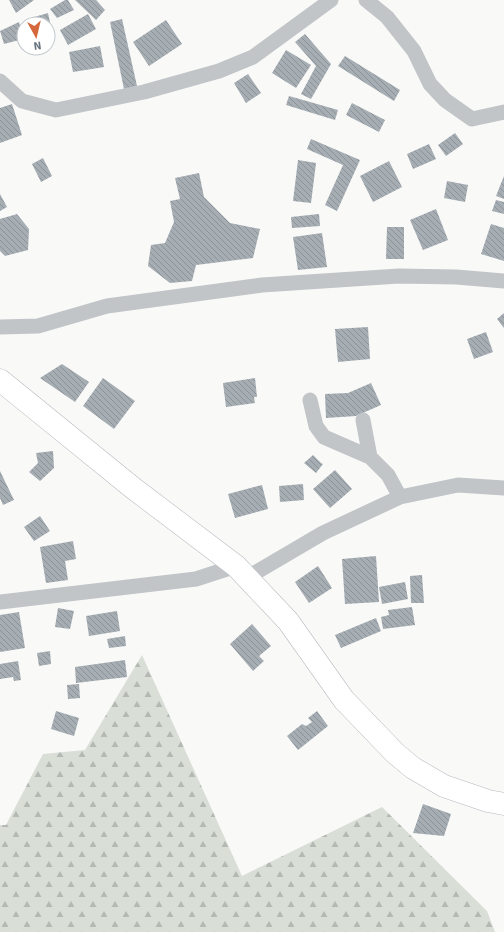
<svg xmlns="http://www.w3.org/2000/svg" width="504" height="932" font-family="Signika,sans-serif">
	<defs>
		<pattern id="forest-firs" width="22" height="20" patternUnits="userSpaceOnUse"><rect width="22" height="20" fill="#d9ded7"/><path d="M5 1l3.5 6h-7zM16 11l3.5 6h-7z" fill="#b4b9b4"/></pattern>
		<pattern id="building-back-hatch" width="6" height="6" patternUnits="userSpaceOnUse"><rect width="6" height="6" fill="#a6aeb4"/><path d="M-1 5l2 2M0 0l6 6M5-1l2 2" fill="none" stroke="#8b9298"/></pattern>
	</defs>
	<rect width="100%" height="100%" fill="#f9f9f8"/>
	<!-- forest -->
	<path fill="url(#forest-firs)" d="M142,655l100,221 140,-69 105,104 8,21h-495v-107h6l37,-71 42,-4z"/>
	<!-- building -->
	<path fill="url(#building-back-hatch)" d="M9,0h25l-18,13z
		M65,0h3l6,10 -17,8 -7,-9z
		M75,0h21l9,10 -9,10z
		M48,13l3,14h-3v-3h-15l-2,-6z
		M88,14l8,15 -28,16 -8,-15z
		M122,19l15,67 -13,3 -14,-67z
		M166,20l16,24 -33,22 -16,-24z
		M19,22l4,17 -19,5 -4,-13z
		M305,34l26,30 -20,35 -10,-5 15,-28 -21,-24z
		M100,46l4,21 -31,5 -4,-20z
		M286,50l25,15 -15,23 -24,-15z
		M345,56l55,34 -6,11 -56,-35z
		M248,74l13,19 -15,10 -12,-20z
		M289,96l49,14 -3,10 -49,-15z
		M352,103l33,17 -6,12 -33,-17z
		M12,104l10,31 -22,8v-35z
		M455,133l8,11 -17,12 -8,-11z
		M311,139l49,21 -23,51 -12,-6 18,-40 -36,-16z
		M429,144l7,15 -23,10 -6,-15z
		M43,158l9,18 -11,6 -9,-18z
		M298,160l18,3 -5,40 -18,-2z
		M389,161l13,26 -29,15 -13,-26z
		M199,173l5,24 26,26 30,6 -7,29 -57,7 -4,16 -22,2 -22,-17 3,-21 14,-2 9,-21 -4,-21 10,-2 -5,-21z
		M504,176v23l-8,-3z
		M447,181l21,4 -3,17 -21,-4z
		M0,194l7,13 -7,4z
		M496,200l8,2v12l-12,-3z
		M436,209l12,31 -25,10 -13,-30z
		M17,214l12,15 -1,21 -23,6 -5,-5v-32z
		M319,214l1,12 -28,2 -1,-11z
		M491,224l13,4v33l-23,-7z
		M387,227h17v32h-18z
		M322,233l5,34 -29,3 -5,-33z
		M504,313v15l-7,-9z
		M368,327l2,32 -32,3 -3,-33z
		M486,332l7,20 -19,7 -7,-20z
		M62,364l27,18 -14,20 -35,-24z
		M103,378l32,23 -21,28 -31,-23z
		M255,378l2,19h-3l1,6 -29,4 -3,-24z
		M371,383l10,22 -25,11 -30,2 -1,-24 23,-1z
		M53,451l1,17 -14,13 -11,-9 9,-9 -2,-10z
		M313,455l8,8 2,1 -7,9 -12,-10z
		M335,470l17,19 -22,19 -17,-19z
		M0,471l14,29 -11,5 -3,-7z
		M303,484l1,16 -24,2 -1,-16z
		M262,485l6,24 -33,9 -7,-24z
		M40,516l10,15 -16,10 -10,-14z
		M73,541l3,18 -11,2 3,19 -22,3 -6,-36z
		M376,556l3,46 -34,2 -3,-45z
		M318,566l14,22 -23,15 -14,-21z
		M422,575l2,28h-13l-1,-27z
		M405,582l3,17 -26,5 -3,-17z
		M412,607l3,18 -32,4 -2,-12 8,-2 -1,-5z
		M58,608l16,3 -4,18 -15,-2z
		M117,611l3,20 -31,5 -3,-20z
		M19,612l6,36 -25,4v-37z
		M376,618l5,13 -40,17 -6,-13z
		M252,624l19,22 -12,10 5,5 -11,10 -23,-27z
		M125,636l1,10 -17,2 -2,-9z
		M50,651l1,13 -12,2 -2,-13z
		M125,660l2,17 -51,6 -1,-16z
		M18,661l3,19 -7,1 -1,-4 -13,2v-15z
		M79,684l1,14 -12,1 -1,-14z
		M56,711l23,7 -5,18 -23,-7z
		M317,711l11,15 -30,24 -11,-14 15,-12 4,2 6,-4 -4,-4z
		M423,804l28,10 -7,22 -31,-3z"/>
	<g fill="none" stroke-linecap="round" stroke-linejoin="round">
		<!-- secondary casing -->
		<g stroke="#b6babf" stroke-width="23">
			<path id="secondary" d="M0,380l133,108 103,78 52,55 56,79 51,53 18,15 31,18 44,15 16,3"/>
		</g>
		<!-- minor -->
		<path stroke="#c1c5c8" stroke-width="15" d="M366,0l21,17 27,34 16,33 15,16 27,19 32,-7
			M0,81l22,20 34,9 88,-18 75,-21 34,-14 78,-57
			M0,327l38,-1 69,-20 155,-21 137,-9 57,1 48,4
			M310,400l6,26 8,11 46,20
			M363,420l7,37 18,18 12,22
			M248,577l75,-44 77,-36 58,-12 46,3
			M0,602l196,-23 40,-13"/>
		<!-- secondary -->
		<use href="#secondary" stroke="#fff" stroke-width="22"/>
	</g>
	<!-- north arrow -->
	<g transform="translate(36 36) rotate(172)"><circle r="19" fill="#ffffff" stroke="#c2c7cc"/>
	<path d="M0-3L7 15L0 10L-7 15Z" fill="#d5673c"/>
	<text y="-6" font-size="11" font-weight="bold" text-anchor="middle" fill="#667480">N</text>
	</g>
</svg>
